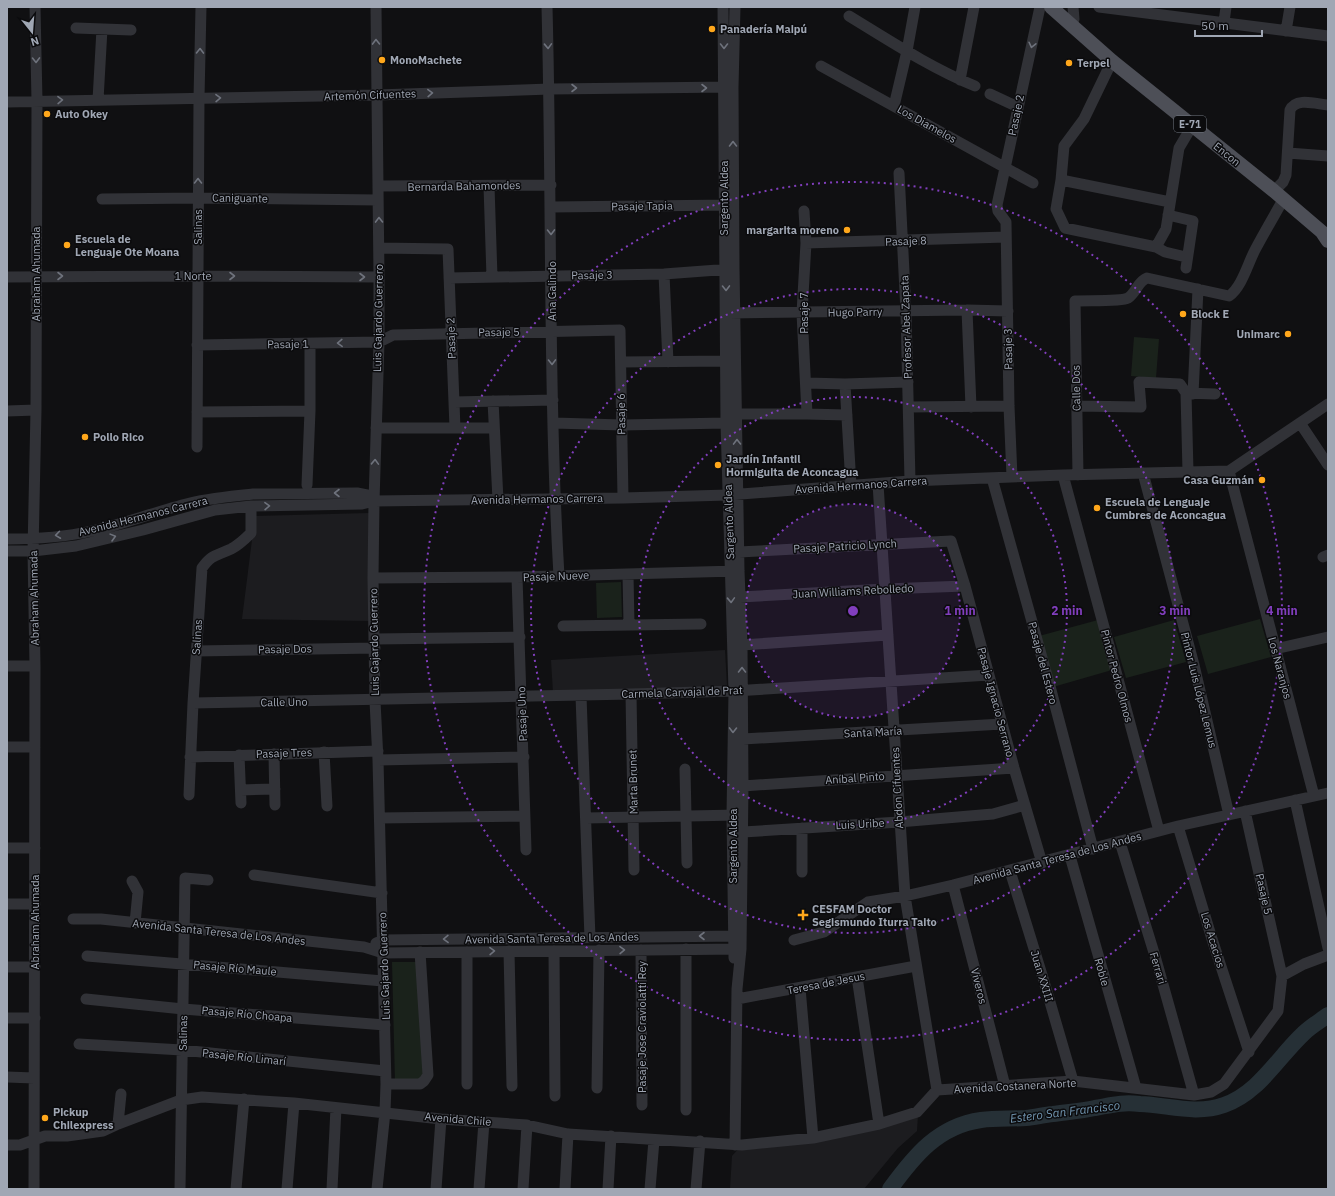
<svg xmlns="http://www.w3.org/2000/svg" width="1335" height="1196" font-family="'IBM Plex Sans',sans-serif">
	<rect width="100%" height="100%" fill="#101012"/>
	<!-- built -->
	<path fill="#1c1c1f" d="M369,513l1,108 -128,-2 13,-103z
		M725,650l2,36 -174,7 -2,-33z
		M918,1114l-1,17 -19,17 -34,41h-134l2,-33 8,-9z"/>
	<!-- green -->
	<path fill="#1a221b" d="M1134,337l25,2 -3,39 -25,-2z
		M621,582l1,35 -25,1 -1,-35z
		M1260,619l11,38 -63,17 -11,-38z
		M1098,620l14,50 -59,17 -14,-51z
		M1174,620l12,42 -60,16 -12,-41z
		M392,962h26l7,115 -7,5h-23z"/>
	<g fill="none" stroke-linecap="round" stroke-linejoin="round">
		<!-- river -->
		<path stroke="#263036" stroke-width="16" d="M890,1189c24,-33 48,-63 91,-69 15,-2 30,-1 45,-2 9,-1 18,-3 27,-4 14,-2 28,-3 42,-6 17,-3 27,-6 45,-4 28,1 56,11 84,1 35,-12 54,-48 80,-72 7,-7 16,-12 24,-18"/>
		<!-- minor -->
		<path stroke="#313237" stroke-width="11" d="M376,7l3,270v65l-5,159 -1,77 2,123 3,59 8,324 -1,28 -8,77
			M547,7c5,190 1,380 12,569
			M723,7l3,416 8,268 -2,124 2,143
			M735,7l-2,80 1,182 5,302 3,74 1,141 -2,163 -4,40 -2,156
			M1099,7l229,29
			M849,16c41,25 82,52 126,70
			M1224,22l2,-15
			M1071,26l3,-7 -1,-12
			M76,28l55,2
			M1286,31l4,-24
			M1112,61l-28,58 -20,27 -3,34 -5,29 9,19 91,19 10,-18 13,-81 13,-22
			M821,66l212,117
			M960,80l14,-73
			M990,94l28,13
			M98,100l4,-71
			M7,102l370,-7 173,-6 180,-2
			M894,106l13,-55 8,-44
			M1288,153l40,3
			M899,173l7,139 4,169
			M1061,180l109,22
			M378,186l173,-1
			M489,186l3,91
			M1274,191l9,-9 3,-7 4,-65c6,-13 26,-6 38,-5
			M102,199l96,-1 180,2
			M551,207l179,-2
			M804,211l2,32 -4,70 5,101
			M1168,215l25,6 -7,47
			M806,243l200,-6
			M1156,247l9,5 21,5
			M379,248l69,1 7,179
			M664,274l4,88
			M7,277l191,-1 181,1
			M449,278l215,-4 67,-5
			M967,310l4,97
			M729,313l238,-3 41,1
			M197,345l182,-3 14,-7 227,-5 3,168
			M621,362l105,-1
			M807,383l38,1 63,-2
			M845,384l6,101
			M1186,393l2,79
			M1186,393l29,1
			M1193,394l5,-105
			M493,401l5,99
			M454,402l99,-2
			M1076,406l65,1 -2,-25 41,2 6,9
			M909,407l100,-1
			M7,411l29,-1
			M197,412l113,-1
			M736,414h71l40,1
			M554,423l68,2 104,-2
			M1300,423l28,42
			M376,428h118
			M197,447l2,-349 2,-91
			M1229,471l85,325
			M1143,473l51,192 35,150
			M1063,475l96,356
			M1078,475l-3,-174c11,-1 45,1 53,-3 8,-5 10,-17 19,-20l82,18c13,-9 19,-33 26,-46 9,-17 19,-34 28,-50
			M1012,477l-3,-71 -3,-184 -8,-11 -1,-6 43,-198
			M992,478l59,212 42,159
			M878,484l27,412 32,194
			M307,485l3,-74v-67
			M7,539c28,0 58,-2 85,-8 33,-7 65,-20 98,-28 20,-5 42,-7 63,-9l104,-1 10,2 7,6
			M7,551h26l43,-5 67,-16 72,-20 36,-4 111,-2 12,-3 249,-3 105,-3 182,-14 153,-6 166,-4 99,-67
			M739,552l212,-11 14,45 49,182 28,95
			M1323,557l5,-2
			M628,574l1,51
			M517,577l9,273
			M373,578l144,-1 219,-6
			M740,597l145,-8 80,-3
			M563,626l138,-2
			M375,639l145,-2
			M742,645l146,-10
			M1275,649l53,-12
			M196,651l179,-3
			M7,666h28
			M631,694l3,176
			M581,696l9,242
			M193,703l438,-9 103,-3 255,-16
			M743,739l259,-15
			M7,747h28
			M324,752l3,54
			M274,754l1,51
			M239,755l2,48
			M190,757l188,-6
			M378,760l146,-3
			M685,769l2,94
			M743,786l271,-18
			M241,790l34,-1
			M189,795l4,-92 9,-135c10,-14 14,-12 29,-19 8,-4 14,-10 20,-16v-27
			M1295,800l33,148
			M380,818l144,-2
			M586,818l153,-3
			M1178,826l34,113 37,113
			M802,828v44
			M743,832l156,-10 94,-8 32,-9
			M1120,842l35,114 39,139
			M7,848h28
			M1070,856l66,232
			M1010,871l33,107 30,103
			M254,875l128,18
			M132,881l6,11 -3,31
			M953,885l52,201
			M7,904h28
			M73,919h28l263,28 19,6 357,-4
			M794,940l30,-8 44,-30 37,-6 48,-11 225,-59 150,-33
			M376,943l7,-3 357,-4
			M641,950l1,155
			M509,951l3,135
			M554,951l1,145
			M467,952v132
			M87,956l296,25
			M7,967h28
			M1282,976l22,-12 24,-9
			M857,977l22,147
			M800,988l13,150
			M86,999l97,10 202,16
			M737,999l179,-33
			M7,1018h28
			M79,1044l103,6 203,21
			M7,1077l27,1
			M386,1084h34l4,-3 4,-6 -8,-123
			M597,1088l2,-138
			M686,1110v-161
			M118,1124l3,-30
			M7,1145h13l25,-9h22l36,-5 15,-7 63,-24 21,-3 92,6 147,16 86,6 41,9 174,11 71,-7 66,-14 38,-12 20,-22 136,-9 121,14 17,-3 13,-8 54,-73 4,-35 -37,-165
			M34,1189l1,-523 -2,-115 3,-141 1,-309 -2,-94
			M180,1189l5,-311 23,2
			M236,1189l8,-90
			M287,1189l7,-86
			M332,1189l4,-81
			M436,1189l5,-70
			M479,1189l5,-67
			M523,1189l4,-64
			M565,1189l3,-55
			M608,1189l3,-53
			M650,1189l4,-49
			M696,1189l4,-48"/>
		<!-- major -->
		<path stroke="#4d4f57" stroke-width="14" d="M1051,7l61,54 162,130 48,41 6,9"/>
	</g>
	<!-- one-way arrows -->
	<defs><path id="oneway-chevron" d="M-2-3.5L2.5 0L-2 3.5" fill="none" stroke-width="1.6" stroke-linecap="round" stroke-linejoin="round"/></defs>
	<g stroke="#6e727c">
		<use href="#oneway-chevron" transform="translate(376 42) rotate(-91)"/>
		<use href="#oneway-chevron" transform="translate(1032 45) rotate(103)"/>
		<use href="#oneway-chevron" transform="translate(548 46) rotate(88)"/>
		<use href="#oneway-chevron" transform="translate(724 46) rotate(90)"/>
		<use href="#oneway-chevron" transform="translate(200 51) rotate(-89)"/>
		<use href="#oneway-chevron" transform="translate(36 60) rotate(89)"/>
		<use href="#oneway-chevron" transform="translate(574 88)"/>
		<use href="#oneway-chevron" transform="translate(704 88)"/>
		<use href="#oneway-chevron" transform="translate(430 93) rotate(-2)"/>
		<use href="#oneway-chevron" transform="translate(218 98) rotate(-1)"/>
		<use href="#oneway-chevron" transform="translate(60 100) rotate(-1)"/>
		<use href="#oneway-chevron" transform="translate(733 144) rotate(-90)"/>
		<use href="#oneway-chevron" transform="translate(198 181) rotate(-90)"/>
		<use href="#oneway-chevron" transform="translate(379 220) rotate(-91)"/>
		<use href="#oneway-chevron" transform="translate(551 232) rotate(89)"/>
		<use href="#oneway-chevron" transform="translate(60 276)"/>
		<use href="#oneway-chevron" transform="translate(232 276)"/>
		<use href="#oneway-chevron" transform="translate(362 277)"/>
		<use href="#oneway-chevron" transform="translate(726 288) rotate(89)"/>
		<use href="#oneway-chevron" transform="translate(340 343) rotate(178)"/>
		<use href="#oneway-chevron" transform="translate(552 362) rotate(89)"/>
		<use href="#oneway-chevron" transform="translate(737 442) rotate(-91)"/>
		<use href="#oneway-chevron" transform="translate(375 462) rotate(-88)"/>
		<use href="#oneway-chevron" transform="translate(337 493) rotate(180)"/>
		<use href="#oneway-chevron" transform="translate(267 506) rotate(-1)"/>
		<use href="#oneway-chevron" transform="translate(58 535) rotate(172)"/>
		<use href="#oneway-chevron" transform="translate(113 537) rotate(-15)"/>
		<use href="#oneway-chevron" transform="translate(731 600) rotate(88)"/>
		<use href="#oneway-chevron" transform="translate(742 670) rotate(-90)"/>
		<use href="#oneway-chevron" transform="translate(733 730) rotate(91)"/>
		<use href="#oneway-chevron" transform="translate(702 936) rotate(-180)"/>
		<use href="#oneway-chevron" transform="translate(446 939) rotate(179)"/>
		<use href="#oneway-chevron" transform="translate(622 950) rotate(-1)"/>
		<use href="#oneway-chevron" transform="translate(492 951) rotate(-1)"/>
	</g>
	<!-- distance rings -->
	<circle cx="853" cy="611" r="107" fill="#813ebd" fill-opacity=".12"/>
	<g fill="none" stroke="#813ebd" stroke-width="2" stroke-dasharray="2 4">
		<circle cx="853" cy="611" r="107"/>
		<circle cx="853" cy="611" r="214"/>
		<circle cx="853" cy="611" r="322"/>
		<circle cx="853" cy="611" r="429"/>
	</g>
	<!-- markers -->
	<g fill="#ffa71b" stroke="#0b0b0d" stroke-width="1.5">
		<circle cx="712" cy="29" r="4"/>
		<circle cx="382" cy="60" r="4"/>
		<circle cx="1069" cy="63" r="4"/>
		<circle cx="47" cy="114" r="4"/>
		<circle cx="847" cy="230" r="4"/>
		<circle cx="67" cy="245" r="4"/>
		<circle cx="1183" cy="314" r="4"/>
		<circle cx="1288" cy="334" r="4"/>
		<circle cx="85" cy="437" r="4"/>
		<circle cx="718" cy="465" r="4"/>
		<circle cx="1262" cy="480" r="4"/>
		<circle cx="1097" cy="508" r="4"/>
		<path d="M801 909h4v4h4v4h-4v4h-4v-4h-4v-4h4z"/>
		<circle cx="45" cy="1118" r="4"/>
	</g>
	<g text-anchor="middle" stroke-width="3" stroke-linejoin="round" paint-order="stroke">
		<!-- shield labels -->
		<rect fill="#0b0b0d" stroke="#737882" stroke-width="1" x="1174" y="116" width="32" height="16" rx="3"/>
		<g font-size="10" font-weight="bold" fill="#a0a7b4">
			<text x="1190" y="128">E-71</text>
		</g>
		<!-- poi labels -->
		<g font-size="11" font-weight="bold" fill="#a0a7b4" stroke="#0b0b0d" text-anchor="start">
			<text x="720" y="33">Panadería Maipú</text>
			<text x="390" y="64">MonoMachete</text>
			<text x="1077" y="67">Terpel</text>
			<text x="55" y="118">Auto Okey</text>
			<text x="839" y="234" text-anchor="end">margarita moreno</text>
			<text x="75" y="243">Escuela de<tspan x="75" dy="13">Lenguaje Ote Moana</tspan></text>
			<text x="1191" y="318">Block E</text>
			<text x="1280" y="338" text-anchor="end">Unimarc</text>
			<text x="93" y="441">Pollo Rico</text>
			<text x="726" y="463">Jardín Infantil<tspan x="726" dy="13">Hormiguita de Aconcagua</tspan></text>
			<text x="1254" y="484" text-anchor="end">Casa Guzmán</text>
			<text x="1105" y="506">Escuela de Lenguaje<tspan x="1105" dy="13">Cumbres de Aconcagua</tspan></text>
			<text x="812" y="913">CESFAM Doctor<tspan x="812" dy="13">Segismundo Iturra Taito</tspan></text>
			<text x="53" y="1116">Pickup<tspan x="53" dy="13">Chilexpress</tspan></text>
		</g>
		<!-- street labels -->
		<g font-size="11" fill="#a0a7b4" stroke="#0b0b0d">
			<text transform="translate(370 95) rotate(-2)" y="4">Artemón Cifuentes</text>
			<text transform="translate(1016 115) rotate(-78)" y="4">Pasaje 2</text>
			<text transform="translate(927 124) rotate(29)" y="4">Los Diamelos</text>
			<text transform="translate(1227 154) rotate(39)" y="4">Encon</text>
			<text transform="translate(464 186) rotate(-1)" y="4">Bernarda Bahamondes</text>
			<text transform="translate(240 198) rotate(1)" y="4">Caniguante</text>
			<text transform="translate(724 198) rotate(-90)" y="4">Sargento Aldea</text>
			<text transform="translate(642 206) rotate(-1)" y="4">Pasaje Tapia</text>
			<text transform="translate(198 227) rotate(-90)" y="4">Salinas</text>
			<text transform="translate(906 241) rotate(-2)" y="4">Pasaje 8</text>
			<text transform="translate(36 274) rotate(-90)" y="4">Abraham Ahumada</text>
			<text transform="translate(592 275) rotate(-1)" y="4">Pasaje 3</text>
			<text x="193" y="280">1 Norte</text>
			<text transform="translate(552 291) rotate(-90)" y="4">Ana Galindo</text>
			<text transform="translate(855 312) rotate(-1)" y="4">Hugo Parry</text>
			<text transform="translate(804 313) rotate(-90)" y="4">Pasaje 7</text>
			<text transform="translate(378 318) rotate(-89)" y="4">Luis Gajardo Guerrero</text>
			<text transform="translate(906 327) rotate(-92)" y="4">Profesor Abel Zapata</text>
			<text transform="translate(499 332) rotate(-1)" y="4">Pasaje 5</text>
			<text transform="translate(451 338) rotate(-92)" y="4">Pasaje 2</text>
			<text transform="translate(288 344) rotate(-1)" y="4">Pasaje 1</text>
			<text transform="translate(1008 349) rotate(-91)" y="4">Pasaje 3</text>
			<text transform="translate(1076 388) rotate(-91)" y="4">Calle Dos</text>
			<text transform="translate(621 414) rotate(-91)" y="4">Pasaje 6</text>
			<text transform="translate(861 485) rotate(-4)" y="4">Avenida Hermanos Carrera</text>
			<text transform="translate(537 499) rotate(-1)" y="4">Avenida Hermanos Carrera</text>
			<text transform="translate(143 516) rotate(-14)" y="4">Avenida Hermanos Carrera</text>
			<text transform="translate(729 522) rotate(-92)" y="4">Sargento Aldea</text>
			<text transform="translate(845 546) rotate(-3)" y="4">Pasaje Patricio Lynch</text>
			<text transform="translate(556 576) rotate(-2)" y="4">Pasaje Nueve</text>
			<text transform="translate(853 591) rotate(-3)" y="4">Juan Williams Rebolledo</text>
			<text transform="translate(34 598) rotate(-91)" y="4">Abraham Ahumada</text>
			<text transform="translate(197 637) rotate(-86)" y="4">Salinas</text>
			<text transform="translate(374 642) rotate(-91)" y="4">Luis Gajardo Guerrero</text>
			<text transform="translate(285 649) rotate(-1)" y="4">Pasaje Dos</text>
			<text transform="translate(1043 663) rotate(75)" y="4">Pasaje del Estero</text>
			<text transform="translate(1280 668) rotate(75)" y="4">Los Naranjos</text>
			<text transform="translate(1117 676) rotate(75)" y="4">Pintor Pedro Olmos</text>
			<text transform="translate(1199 690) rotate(76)" y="4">Pintor Luis López Lemus</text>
			<text transform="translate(682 692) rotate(-2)" y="4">Carmela Carvajal de Prat</text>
			<text transform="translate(284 702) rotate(-1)" y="4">Calle Uno</text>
			<text transform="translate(996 702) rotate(75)" y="4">Pasaje Ignacio Serrano</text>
			<text transform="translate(522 714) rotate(-92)" y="4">Pasaje Uno</text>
			<text transform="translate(873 732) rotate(-3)" y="4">Santa María</text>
			<text transform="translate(284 753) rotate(-2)" y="4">Pasaje Tres</text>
			<text transform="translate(855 778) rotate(-4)" y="4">Aníbal Pinto</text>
			<text transform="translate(633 782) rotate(-91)" y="4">Marta Brunet</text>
			<text transform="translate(897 788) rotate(-93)" y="4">Abdon Cifuentes</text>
			<text transform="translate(860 824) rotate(-3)" y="4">Luis Uribe</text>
			<text transform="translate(733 846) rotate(-90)" y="4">Sargento Aldea</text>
			<text transform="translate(1057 858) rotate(-15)" y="4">Avenida Santa Teresa de Los Andes</text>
			<text transform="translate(1264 894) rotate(77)" y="4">Pasaje 5</text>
			<text transform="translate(35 922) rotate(-90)" y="4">Abraham Ahumada</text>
			<text transform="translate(219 932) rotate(6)" y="4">Avenida Santa Teresa de Los Andes</text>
			<text transform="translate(552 938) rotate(-1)" y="4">Avenida Santa Teresa de Los Andes</text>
			<text transform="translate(1213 940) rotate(73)" y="4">Los Acacios</text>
			<text transform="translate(384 966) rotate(-92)" y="4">Luis Gajardo Guerrero</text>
			<text transform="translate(235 968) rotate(5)" y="4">Pasaje Río Maule</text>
			<text transform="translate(1158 968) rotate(73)" y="4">Ferrari</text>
			<text transform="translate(1102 972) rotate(74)" y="4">Roble</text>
			<text transform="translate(1042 976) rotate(73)" y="4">Juan XXIII</text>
			<text transform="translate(826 983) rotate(-11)" y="4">Teresa de Jesus</text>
			<text transform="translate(979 986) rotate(76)" y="4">Viveros</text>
			<text transform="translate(247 1014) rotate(5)" y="4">Pasaje Río Choapa</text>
			<text transform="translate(642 1027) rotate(-90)" y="4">Pasaje Jose Craviolatti Rey</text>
			<text transform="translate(183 1033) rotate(-89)" y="4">Salinas</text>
			<text transform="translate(244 1057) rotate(6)" y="4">Pasaje Río Limarí</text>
			<text transform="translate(1015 1086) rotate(-3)" y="4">Avenida Costanera Norte</text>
			<text transform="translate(458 1119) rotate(5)" y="4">Avenida Chile</text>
		</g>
		<!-- water labels -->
		<g font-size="12" font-style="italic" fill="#7398b3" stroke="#0b0b0d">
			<text transform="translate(1065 1112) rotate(-7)" y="4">Estero San Francisco</text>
		</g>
	</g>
	<circle cx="853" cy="611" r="6" fill="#813ebd" stroke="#0b0b0d" stroke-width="2"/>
	<g font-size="12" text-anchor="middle" font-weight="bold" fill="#813ebd" stroke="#0b0b0d" stroke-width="3" stroke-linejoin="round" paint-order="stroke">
		<text x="960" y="615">1 min</text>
		<text x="1067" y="615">2 min</text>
		<text x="1175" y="615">3 min</text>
		<text x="1282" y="615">4 min</text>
	</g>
	<!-- border -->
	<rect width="1335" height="1196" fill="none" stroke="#a0a7b4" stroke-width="16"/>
	<!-- north arrow -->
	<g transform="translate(32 32) rotate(163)" stroke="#0b0b0d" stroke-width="3" paint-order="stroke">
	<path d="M0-3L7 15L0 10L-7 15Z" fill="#a0a7b4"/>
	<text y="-6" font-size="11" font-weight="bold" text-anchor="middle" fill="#a0a7b4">N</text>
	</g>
	<!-- scale -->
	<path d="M1195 30v6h67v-6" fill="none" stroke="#a0a7b4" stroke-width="2"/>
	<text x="1201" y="30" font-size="12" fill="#a0a7b4" stroke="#0b0b0d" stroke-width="3" paint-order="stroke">50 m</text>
</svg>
